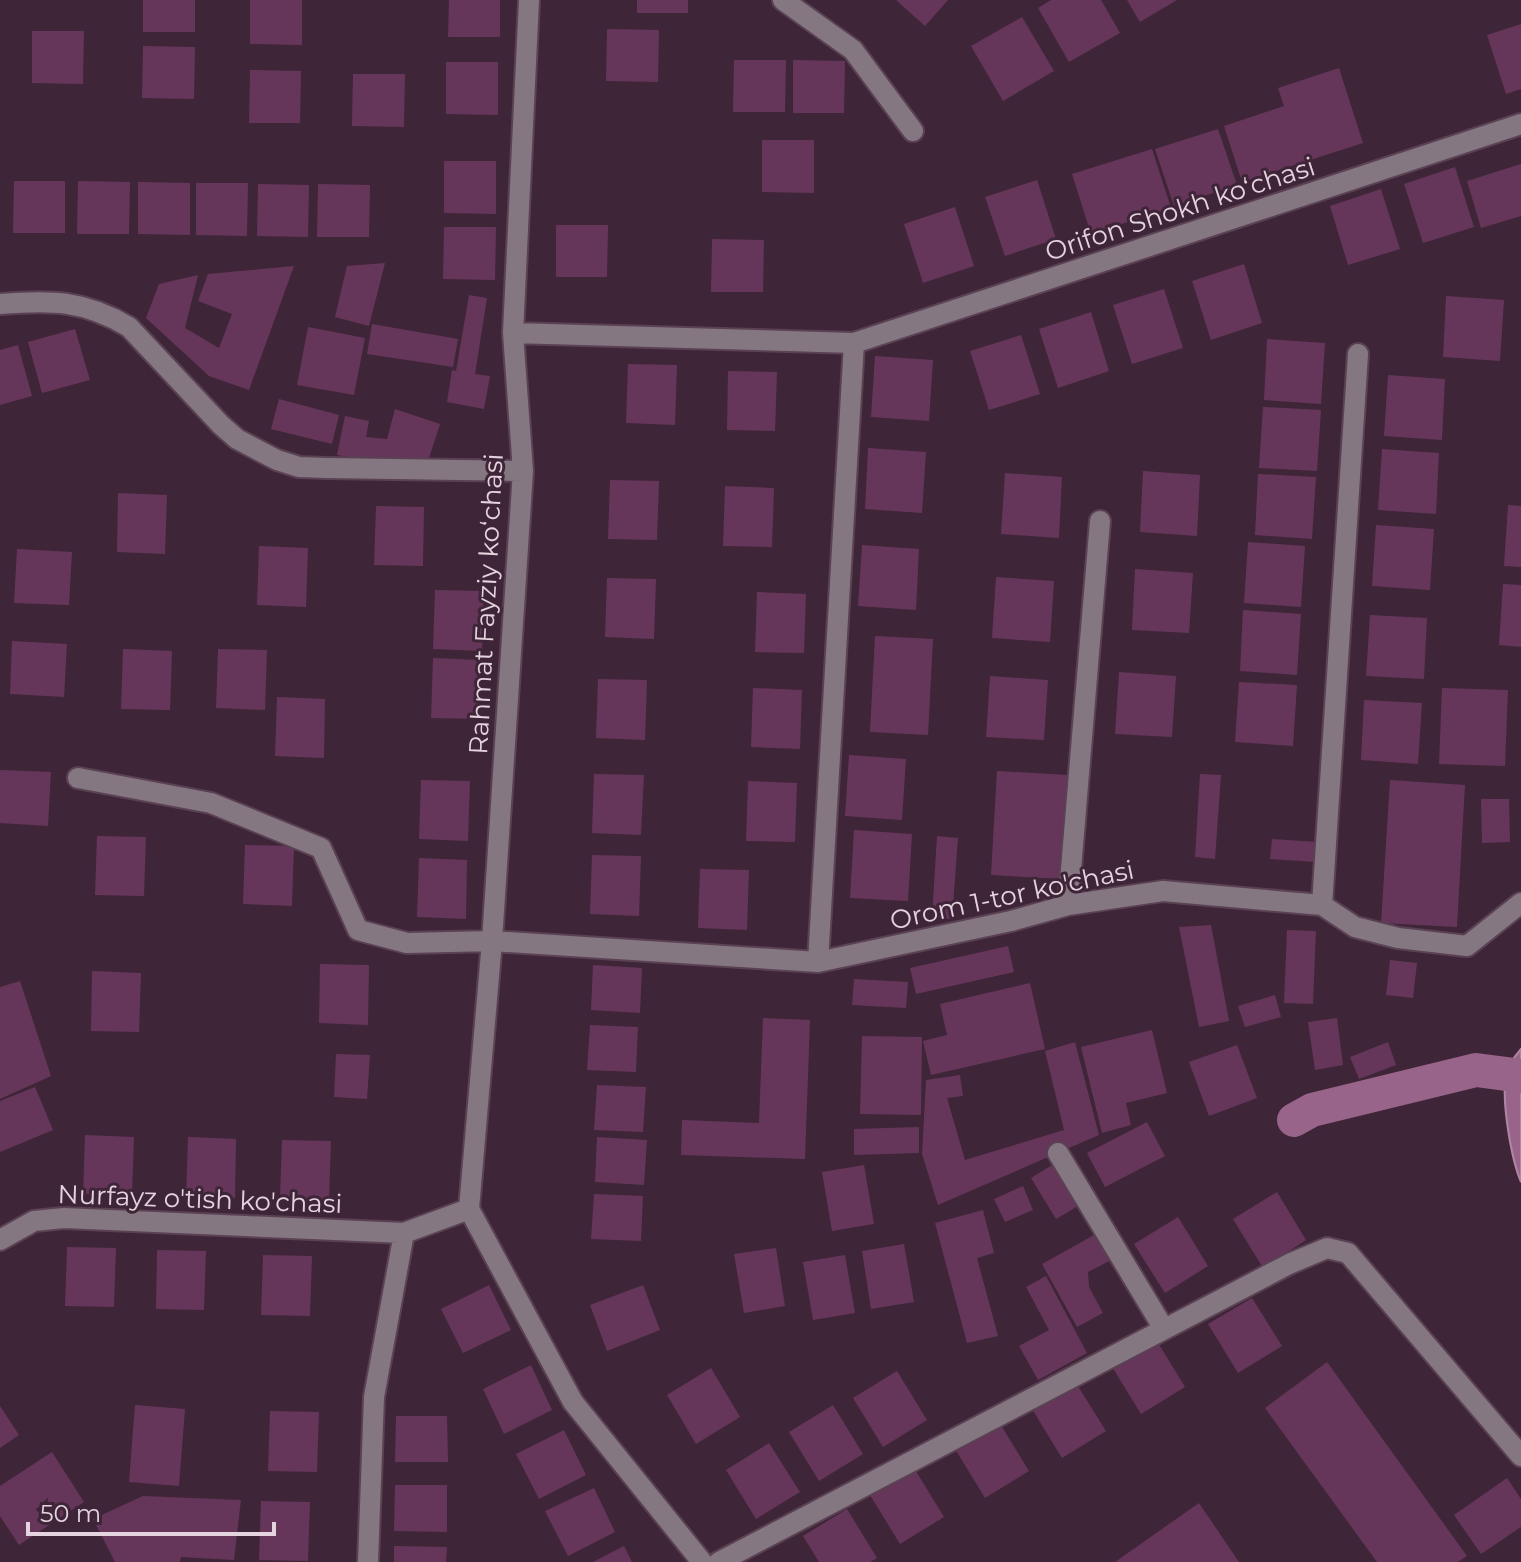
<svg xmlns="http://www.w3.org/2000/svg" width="1521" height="1562" font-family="Montserrat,sans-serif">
	<rect width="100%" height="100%" fill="#3f2538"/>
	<!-- water -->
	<path fill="#986489" stroke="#af86a3" stroke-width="2" d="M1521,1049v133c-10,-24 -21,-86 -14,-112 2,-7 9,-15 14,-21z"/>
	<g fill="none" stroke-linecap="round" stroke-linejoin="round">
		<!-- canal -->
		<path stroke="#986489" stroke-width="34" d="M1294,1120l18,-10 164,-40 45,6"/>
	</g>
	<!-- building -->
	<path fill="#66365a" d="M143,0h52v32h-52z
		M250,0h52v45l-52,-1z
		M449,0h51v37h-52z
		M637,0h51v13h-51z
		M896,0h52l-23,26z
		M1051,0h50l19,33 -51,29 -31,-54z
		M1127,0h50l-37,22z
		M1022,17l32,54 -51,30 -32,-55z
		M1521,24v65l-15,5 -19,-59z
		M607,29l52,1 -1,52 -52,-1z
		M32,31h52l-1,53 -51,-1z
		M143,46l52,1 -1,52 -52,-1z
		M734,60h52l-1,52h-52z
		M793,60l52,1 -1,52h-51z
		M446,62h52v53l-52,-1z
		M1339,68l24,75 -121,39 -18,-56 60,-20 -6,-18z
		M250,70l51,1 -1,52h-51z
		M353,74h52l-1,53 -52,-1z
		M1218,129l19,56 -63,21 -19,-57z
		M762,140h52v53l-52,-1z
		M1152,149l19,59 -80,26 -19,-60z
		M444,161h52v53l-52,-1z
		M1521,164v52l-40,12 -14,-47z
		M1455,167l19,60 -51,16 -19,-59z
		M1037,180l19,59 -51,17 -20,-59z
		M14,181h51v52h-52z
		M78,181l52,1 -1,52h-52z
		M138,182l52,1v52l-52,-1z
		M196,183h52l-1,53 -51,-1z
		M258,184l51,1 -1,52 -51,-1z
		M318,184l52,1 -1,52h-52z
		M1381,189l19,60 -52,16 -18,-59z
		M955,207l19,59 -51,17 -19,-59z
		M556,225h52l-1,52h-51z
		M444,227h52l-1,53 -52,-1z
		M712,239l52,1 -1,52h-52z
		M385,263l-16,63 -34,-9 12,-51z
		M1244,264l18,59 -51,17 -19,-59z
		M294,266l-45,124 -40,-14 -63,-58 13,-34 39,-9 -13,53 34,20 13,-34 -34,-13 10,-27z
		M1164,289l19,59 -51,16 -19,-59z
		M469,295l18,3 -12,76 15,2 -6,33 -37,-7 5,-32 4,1z
		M1446,296l58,4 -4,61 -57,-4z
		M1091,312l18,59 -51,17 -19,-59z
		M372,324l86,15 -5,28 -86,-13z
		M308,327l57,11 -11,57 -57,-10z
		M75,329l15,51 -48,13 -14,-51z
		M1021,335l19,59 -51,16 -19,-59z
		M1267,339l58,4 -4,61 -57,-4z
		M18,345l14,51 -32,9v-55z
		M875,356l58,4 -4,61 -58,-4z
		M628,364l49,1 -2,60 -49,-2z
		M728,371l49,1 -2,59 -48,-1z
		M1388,375l57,4 -3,61 -58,-4z
		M279,399l60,16 -7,29 -61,-15z
		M1263,407l58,3 -4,61 -58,-3z
		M395,409l45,15 -12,37 -49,1 -42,-7 8,-39 24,5 -3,16 21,2z
		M868,448l58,4 -4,61 -57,-4z
		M1382,449l57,4 -3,61 -58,-4z
		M1143,471l57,4 -3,61 -57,-4z
		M1005,473l57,4 -3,61 -58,-4z
		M1258,474l58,3 -4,62 -57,-4z
		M610,480l49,1 -2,59 -49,-1z
		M725,486l49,2 -2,59 -49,-1z
		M118,493l49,2 -2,59 -48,-2z
		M1508,505l13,1v61l-17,-1z
		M376,506l48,1 -1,59 -49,-1z
		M1376,525l58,4 -4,61 -58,-4z
		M1248,542l57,4 -4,61 -57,-4z
		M862,545l57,4 -3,61 -58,-4z
		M259,546l49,2 -2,59 -49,-2z
		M17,549l55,3 -3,53 -55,-2z
		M1135,569l58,4 -4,60 -57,-3z
		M996,577l58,4 -4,61 -58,-4z
		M607,578l49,1 -2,60 -49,-2z
		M1503,584l18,1v62l-22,-2z
		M435,590l49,1 -2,60 -49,-2z
		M757,592l49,2 -2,59 -49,-1z
		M1243,610l58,4 -4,61 -57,-4z
		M1370,615l57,3 -3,61 -58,-3z
		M875,636l58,3 -5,96 -58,-3z
		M12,641l55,3 -3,53 -54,-3z
		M123,649l49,2 -2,59 -49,-1z
		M218,649l49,1 -2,60 -49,-2z
		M433,658l48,2 -1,59 -49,-1z
		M1119,672l57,4 -4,61 -57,-3z
		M990,676l58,4 -4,60 -58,-3z
		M598,679l49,1 -2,60 -49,-2z
		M1239,682l58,3 -4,61 -58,-4z
		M753,688l49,2 -2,59 -49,-2z
		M1442,688l66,2 -3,76 -66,-2z
		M277,697l48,2 -1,59 -49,-2z
		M1364,700l58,3 -4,61 -57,-4z
		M849,755l57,4 -4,61 -57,-4z
		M0,770l51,2 -3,54 -48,-3z
		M997,771l71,4 -6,104 -71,-4z
		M594,774l50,1 -3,60 -49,-2z
		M1200,774l21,1 -6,84 -20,-2z
		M421,780l49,1 -2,60 -49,-2z
		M1390,780l75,5 -8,142 -76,-4z
		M748,781l49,2 -2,59 -49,-1z
		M1481,799h28l1,43 -28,1z
		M854,830l58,4 -4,67 -58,-3z
		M97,836l49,1 -2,59 -49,-1z
		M937,836l21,2 -6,81 -20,-1z
		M1272,839l46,3 -2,20 -46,-3z
		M245,845l49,1 -2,60 -49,-2z
		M592,855l49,1 -2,60 -49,-2z
		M419,858l48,2 -1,59 -49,-2z
		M700,869l49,1 -2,60 -49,-2z
		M1211,925l18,96 -30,6 -20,-100z
		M1287,930l29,1 -3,73 -29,-1z
		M1008,946l6,26 -98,22 -6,-26z
		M1390,960l27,3 -4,35 -27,-3z
		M320,964l49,1 -1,60 -49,-2z
		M593,965l49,3 -2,45 -49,-3z
		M92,971l49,2 -2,59 -48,-1z
		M854,979l54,3 -2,26 -54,-3z
		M20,981l31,95 -51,23v-112z
		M1030,983l15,66 -114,26 -8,-34 24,-6 -7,-31z
		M1275,995l6,22 -36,10 -7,-21z
		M763,1018l47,2 -5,139 -124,-4 1,-35 77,3z
		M1337,1018l6,47 -28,5 -7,-48z
		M590,1025l48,2 -2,45 -49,-2z
		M1152,1030l15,63 -41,10 5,22 -29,8 -21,-86z
		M862,1036l60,1 -1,78 -61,-1z
		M1075,1042l24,93 -161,70 -16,-51 4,-74 34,-5 3,21 -16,2 18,62 99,-30 -19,-79z
		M1388,1042l8,23 -37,14 -9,-22z
		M1237,1045l20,53 -48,18 -20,-54z
		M336,1054l34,1 -3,44 -33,-2z
		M597,1085l49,2 -3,45 -49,-2z
		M35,1087l18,43 -53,22v-51z
		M1147,1122l18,34 -60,31 -18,-34z
		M919,1127v26l-65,2v-26z
		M85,1135l49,2 -2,59 -49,-2z
		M188,1137l48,2 -1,59 -49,-2z
		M597,1137l50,3 -3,45 -49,-3z
		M282,1140l49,1 -2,60 -49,-2z
		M1057,1162l26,41 -27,16 -25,-41z
		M864,1165l10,59 -42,7 -10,-59z
		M1023,1186l10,24 -28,12 -11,-23z
		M1277,1192l29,48 -43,28 -30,-49z
		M594,1194l49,2 -2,45 -50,-2z
		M983,1210l11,43 -17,5 21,78 -31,7 -32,-120z
		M1178,1217l30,49 -43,27 -31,-49z
		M1103,1230l14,27 -29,15 1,15 14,26 -26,14 -35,-63z
		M904,1244l10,58 -43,7 -9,-58z
		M67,1247l49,1 -2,59 -49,-1z
		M776,1248l9,58 -41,7 -10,-59z
		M157,1250l49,1 -2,59 -48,-1z
		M263,1255l49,1 -2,60 -49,-1z
		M845,1255l10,58 -42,7 -10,-58z
		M1046,1276l41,77 -49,27 -19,-34 30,-16 -23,-43z
		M489,1285l22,45 -48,23 -22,-44z
		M643,1285l17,45 -53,21 -17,-46z
		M1252,1298l30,48 -44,27 -30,-49z
		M1155,1338l30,49 -44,27 -30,-49z
		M1327,1362l140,194 -9,6h-81l-112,-154z
		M531,1365l21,45 -48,24 -21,-45z
		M711,1368l29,49 -44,27 -29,-49z
		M897,1371l30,49 -44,27 -30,-49z
		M1076,1383l30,48 -44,27 -30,-49z
		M135,1405l50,4 -6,77 -50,-4z
		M833,1405l30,49 -44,27 -30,-49z
		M0,1406l19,29 -19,13z
		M270,1411l49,1 -2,60 -49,-1z
		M396,1416h51l1,46h-53z
		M999,1422l30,49 -44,27 -30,-49z
		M564,1430l22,45 -47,24 -23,-45z
		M769,1443l31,49 -44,27 -30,-49z
		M52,1452l32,50 -65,43 -19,-29v-30z
		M914,1468l30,49 -44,27 -30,-49z
		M1507,1478l14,21v28l-40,27 -27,-39z
		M395,1485h52v47l-53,-1z
		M594,1488l21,44 -47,24 -23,-45z
		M143,1496l98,4 -7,60 -53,-3 -1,5h-65l-22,-43z
		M261,1501l49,1 -2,59 -49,-1z
		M1199,1503l40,59h-124z
		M847,1509l30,49 -7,4h-51l-16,-26z
		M394,1546l53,1 -1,15h-52z
		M624,1546l8,16h-39z"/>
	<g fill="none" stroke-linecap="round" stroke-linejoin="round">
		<!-- minor casing -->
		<g stroke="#5a4153" stroke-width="24">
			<path id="minor" d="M783,0l70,50 60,81
				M0,304c51,-4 84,-4 129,23l92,98 16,14 40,21 22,7 27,1 197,3
				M513,333l341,10 667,-219
				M78,778l133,25 110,45 37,82 49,13 85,-2 326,21 193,-41 57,-16 95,-14 159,14 33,22 43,11 69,8 54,-43
				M1068,905l32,-384
				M1322,905l36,-551
				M818,962l36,-619
				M1058,1153l106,176
				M469,1209l23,-268 31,-470 -10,-138 16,-333
				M469,1209l104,193 129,160
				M0,1240l34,-19 30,-3 340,15 65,-24
				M368,1562l6,-165 30,-164
				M719,1562l570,-298 38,-16 21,5 173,203"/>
		</g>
		<!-- minor -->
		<use href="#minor" stroke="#857781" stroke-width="20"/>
	</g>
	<g text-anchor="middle" stroke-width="6" stroke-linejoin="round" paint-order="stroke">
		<!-- street labels -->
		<g font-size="26" fill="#e5d4df" stroke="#3f2538">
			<text transform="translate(1180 209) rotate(-18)" y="9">Orifon Shokh koʻchasi</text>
			<text transform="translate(486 604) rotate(-87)" y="9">Rahmat Fayziy koʻchasi</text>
			<text transform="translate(1012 895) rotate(-12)" y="9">Orom 1-tor ko'chasi</text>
			<text transform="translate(200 1199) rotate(2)" y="9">Nurfayz o'tish ko'chasi</text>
		</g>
	</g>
	<!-- scale -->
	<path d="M28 1522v12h246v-12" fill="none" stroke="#e5d4df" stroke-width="4"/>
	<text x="40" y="1522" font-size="24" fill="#e5d4df" stroke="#3f2538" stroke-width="6" paint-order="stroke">50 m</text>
</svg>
